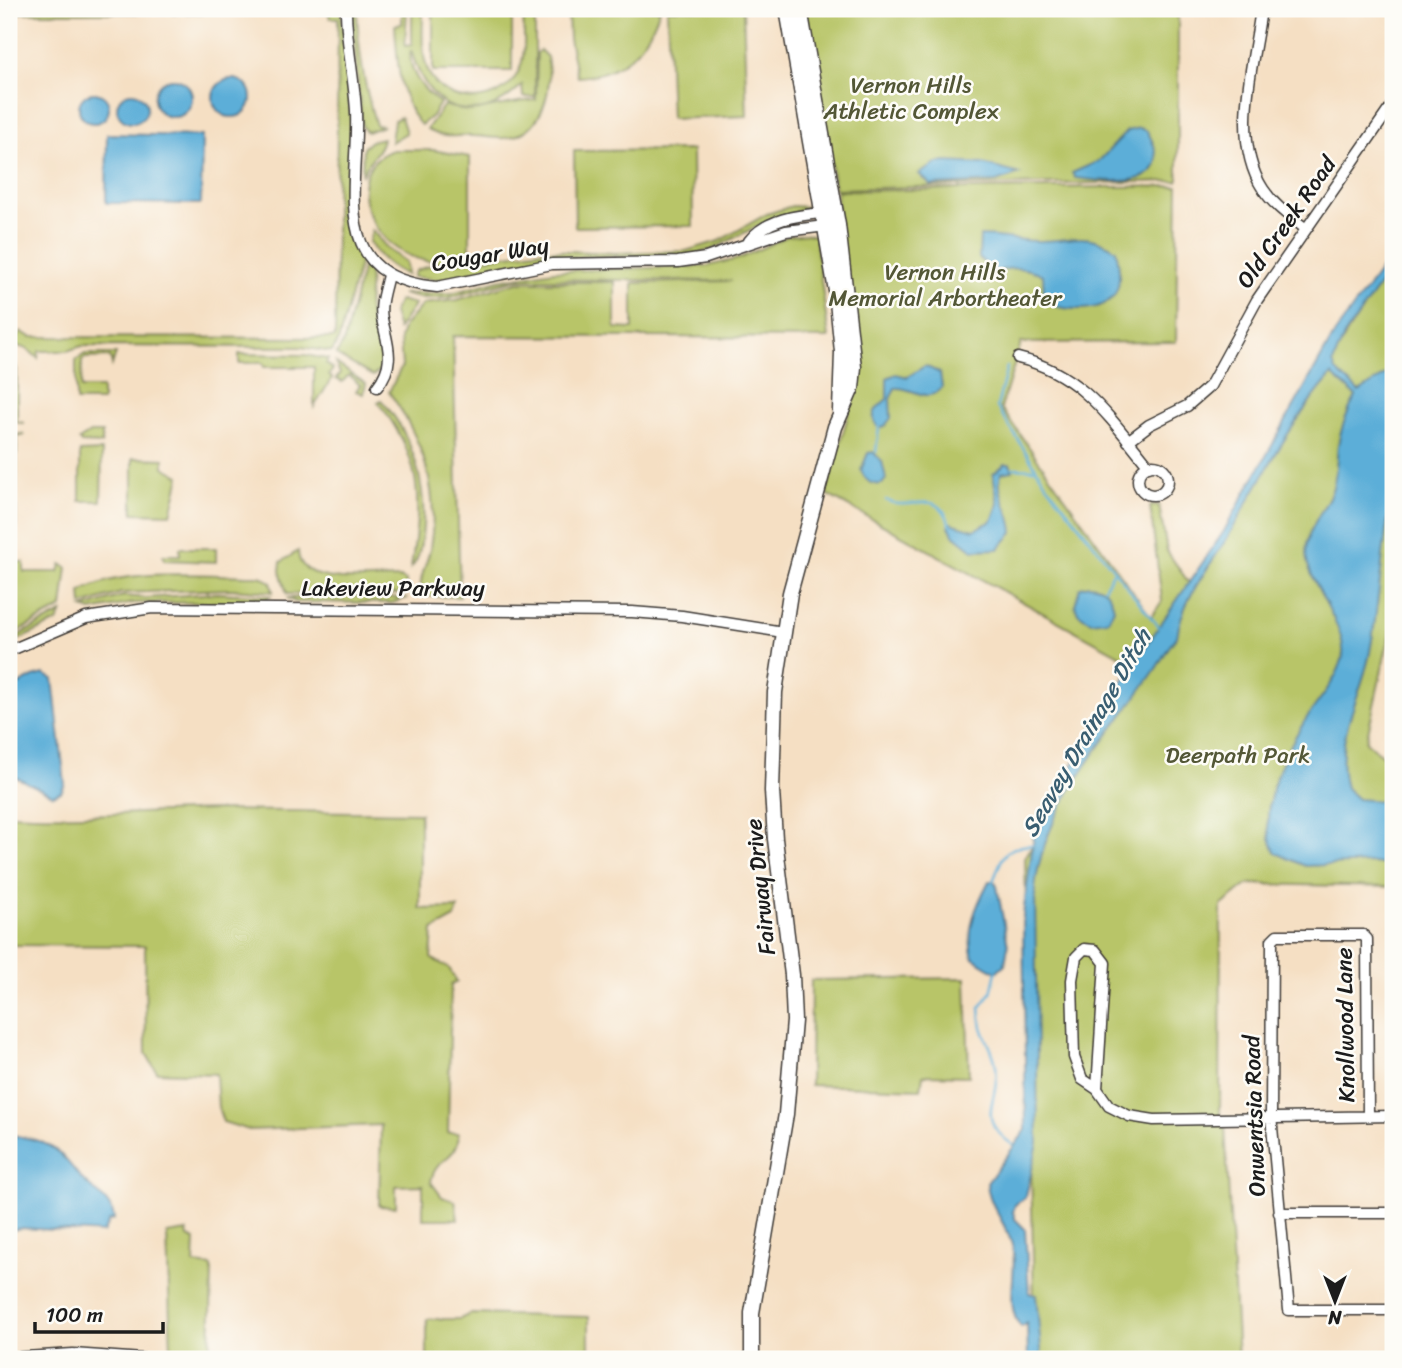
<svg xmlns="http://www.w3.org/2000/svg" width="1402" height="1368" font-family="Sriracha,sans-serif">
	<rect width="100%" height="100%" fill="#fdfcf7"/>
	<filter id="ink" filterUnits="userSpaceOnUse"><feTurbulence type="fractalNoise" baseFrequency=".0143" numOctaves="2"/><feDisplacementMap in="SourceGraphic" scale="14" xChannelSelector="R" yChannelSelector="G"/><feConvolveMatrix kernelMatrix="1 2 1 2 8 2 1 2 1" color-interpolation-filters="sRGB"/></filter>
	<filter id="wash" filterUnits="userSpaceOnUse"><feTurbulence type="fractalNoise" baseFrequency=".00686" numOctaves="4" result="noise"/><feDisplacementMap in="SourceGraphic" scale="28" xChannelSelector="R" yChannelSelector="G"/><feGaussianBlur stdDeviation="1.57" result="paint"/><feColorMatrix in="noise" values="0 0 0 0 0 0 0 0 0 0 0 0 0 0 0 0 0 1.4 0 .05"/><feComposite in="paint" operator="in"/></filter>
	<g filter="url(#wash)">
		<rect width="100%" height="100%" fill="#f5dfc3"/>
		<!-- green -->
		<path fill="#b8c567" stroke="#6a7042" stroke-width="2" d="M17,9h324l10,115 -5,81 3,23 12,30 -22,81 -7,13 -31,-5 -219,-1 -15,5h-28l-1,7 -11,-9 -9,-3 -6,5 5,20v51l8,1 -14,-1 -2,-73 12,-17 10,5 304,1 3,-320h-8l-1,-5h-312z
			M351,9h6c1,40 7,78 19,116l7,1 -16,6 -5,-5z
			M402,9h5l-2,37 7,-1v-36h11c0,20 -3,45 6,64 17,37 77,33 91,-5 7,-18 3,-41 3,-59h12v88h-12l-1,-12c-49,48 -95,25 -111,-35 -4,20 12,41 29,53l-8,13 -11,9c-23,-24 -24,-69 -26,-100l7,-1z
			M433,9h79v62h-79z
			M568,9h92c-14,40 -38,66 -83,68l-8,-38z
			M667,9h76l4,107 -76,3z
			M805,9h373v172l-343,8z
			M540,50l7,7c6,32 -3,77 -42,81 -11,1 -22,-2 -32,-2 -18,-1 -30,4 -46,-7l17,-24c33,13 59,-4 92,-5l1,-47z
			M401,117l5,16 -15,9 3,-22z
			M383,138c-1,13 -17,23 -21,38l1,-28 8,-7z
			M393,150h40l37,7v91l-3,9c-86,30 -139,-86 -74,-107z
			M692,150l1,76 -118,1 -1,-76z
			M1178,186l-2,156 -155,1 -20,65 150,209 11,-16 -12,-95 9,-1 8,46 24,35 202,-327v360l-27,123 27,23v122l-145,-3 -27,22 -1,211 5,9 13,233h-203l-10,-501 60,-106 56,-85 -315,-173 27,-97 -17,-206z
			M792,206l18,1 -49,17 -48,25 -27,7 -123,1 -66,9 -56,14 -28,-3 2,-6 13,-5 115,-16 72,3 71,-2 33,-10 48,-27z
			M372,230l16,19 18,13 1,13c-16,-7 -29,-18 -38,-33z
			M808,234l7,2 14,102 -376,-2 7,261 -38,-1c-5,-15 5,-32 8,-47 10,-59 -7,-109 -41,-157l13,-26 -2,-28 4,-12 19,-22 34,-4 60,-18h98v46l18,1v-46l99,-2 -216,-2 -68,19h-29l-17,-4 50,-1 47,-13 55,-9 153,-5 31,-7 50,-23z
			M364,262c11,16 2,30 5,48 4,25 17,30 13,59l-9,7 -37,-21 8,-14z
			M399,300l16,4 -17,25 -5,-16z
			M85,354h31l-4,11 -2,-8 -25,1 -3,3 -1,27h21v13h-26v-41z
			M239,354l66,1 23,4 -2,5 7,5 -4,6 3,3 -18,29v-40h-50l-1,-4h-24z
			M336,363l30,21 -3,10 -7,-3 4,-6 -11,-10 -7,7 -6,-3 4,-5z
			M381,400c33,36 47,89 41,137 -2,11 -3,23 -11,31 11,-69 12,-108 -33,-166z
			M90,433h12v11l-21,-1 -2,-3z
			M14,434l11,1 -8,2 -2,125h9v10h35l2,-8 6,3 -5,41 -53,28v-197z
			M102,451l-1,50h-21v-49z
			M133,458l31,1v8l16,9 -9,38 -38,-1z
			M180,548h36v14l-52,-2 -1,-5h17z
			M298,551c0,38 75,27 102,27l6,3v13h-119l-7,-23 1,-9z
			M260,576l11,6 2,10 -43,-3 -109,4 -39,12 -1,-13c41,-26 128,-16 179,-16z
			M217,593l54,3 -8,6 -129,1 -43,8 -8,-3 40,-12 23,2z
			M337,596l64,2h6l-15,5 -97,-1 -8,-4z
			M62,613l-5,9 -41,19 -7,-1z
			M216,810l204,3v96l38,-1 -3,10 -22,12 -2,28 18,10 8,14 -6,3 -3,148h10c4,25 -24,24 -27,49l11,15 13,4 3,18h-35v-34l-27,1v21l-17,-1 2,-81 -132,5 -26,-8 -5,-15 -2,-33 -59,-2 -11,-19 -1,-107 -136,-1v-131c69,4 138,-2 207,-4z
			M966,978l3,98 -46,-1 -2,14 -111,-4 1,-105z
			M187,1231l1,6 7,3 -1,24 18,2 -2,93 -39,-11 -4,-114z
			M470,1314l119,3v42h-162v-40h33z"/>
		<!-- water -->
		<path fill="#5caed8" stroke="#3c657a" stroke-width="2" d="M154 98a19 19 0 1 1 38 0a19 19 0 1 1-38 0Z
			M213 98a19 19 0 1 1 38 0a19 19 0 1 1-38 0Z
			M79 108a15 15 0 1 1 30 0a15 15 0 1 1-30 0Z
			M117 108a15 15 0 1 1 30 0a15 15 0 1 1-30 0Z
			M1139,128l8,3c35,59 -34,52 -72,47l-3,-5 27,-12 28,-30z
			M107,134l95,2 -1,68 -95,-1z
			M947,162l36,2 37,10 -24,8 -65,3 -12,-11 19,-11z
			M980,236c20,0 40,5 61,5 31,0 45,-11 75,9 8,35 3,59 -37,59 -14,0 -25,-1 -35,-11l-1,-23c-16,-8 -31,-9 -48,-3l-16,-14z
			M1393,252v14l-49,70 -11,27 3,8 23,21 34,-22v135l-5,13c-7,46 -10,94 -19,139 -10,45 -36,84 -23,131l12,11 35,3v64l-20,-3 -68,3 -29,-13c-23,-39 8,-100 30,-134 13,-20 29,-36 36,-59 8,-28 -28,-69 -35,-99 -5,-26 14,-46 24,-68 6,-14 5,-33 7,-48 3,-18 9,-33 18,-49l-24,-21c-41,46 -68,100 -99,153 -20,36 -51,68 -56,109 -11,11 -15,24 -24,36 -46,67 -110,133 -118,216l3,254 -12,53 -11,9 -2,7 2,7 10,10 4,64 7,2 6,64h-14l-1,-36 -6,4c-18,-21 -2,-57 -9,-82 -5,-21 -23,-38 -25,-62l39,-53 -3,-215 12,-87 93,-156 96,-141 111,-198z
			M925,366l15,7 2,14c-15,19 -29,-1 -47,1l-5,11 1,19 -7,9h-6c-10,-12 -1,-20 9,-28v-21l9,-4 11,3z
			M873,452l9,9 4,18 -4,5c-11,2 -17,-3 -21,-14l7,-17z
			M1005,464h5l3,7 -12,2c-6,23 12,38 12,60l-15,16 -25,1 -20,-16 -4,-8 2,-3 23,7 18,-9 6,-17 -5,-30z
			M1089,585c16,1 22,8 25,24l-6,11 -17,2 -13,-9 -3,-8 5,-18z
			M44,674l9,5 12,105 -4,8 -8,3 -44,-21v-84l24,-13z
			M989,881h5l3,5 11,60 -3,18 -9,8 -23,-14c-8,-28 3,-52 16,-77z
			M9,1134c10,3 22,4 32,8 20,8 27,21 40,36 11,13 32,22 33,42l-5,1 -6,12 -82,-5 -12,3z"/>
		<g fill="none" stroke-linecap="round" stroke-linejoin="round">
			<!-- stream -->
			<path stroke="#5caed8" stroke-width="2.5" d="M1007,367l-10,40 48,75 116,148
				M876,452l3,-25
				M1013,468l23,1
				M886,500c26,14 52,-16 64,25
				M1104,588l10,-17
				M993,881c11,-25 8,-34 39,-36
				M996,972l-5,21 -11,15c1,7 0,15 3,22 4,12 11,22 13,36 5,35 -24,51 17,79"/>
		</g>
	</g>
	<g filter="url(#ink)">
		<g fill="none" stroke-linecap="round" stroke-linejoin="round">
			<!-- minor casing -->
			<g stroke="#3d3935" stroke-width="13">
				<path id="minor" d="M346,9c0,34 8,68 10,102 3,76 -30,167 81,176l115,-23 126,-2 28,-4 80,-27 40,-5
					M1261,9c-7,55 -31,129 2,180 11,17 28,28 43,40
					M749,241c17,-22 48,-26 75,-28
					M1018,358c63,15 92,60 131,108
					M377,387c19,-24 11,-41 5,-68 -3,-15 3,-30 6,-44
					M1128,441l21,-16 38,-19 23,-20 47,-86 136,-196
					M1138 480a15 15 0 1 1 30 0a15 15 0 1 1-30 0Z
					M9,651l77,-33 66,-10 480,4 50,4 101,16
					M1097,1089l-15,-10 -8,-22 -2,-77 4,-23 8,-8 11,1 10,13 -8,126 12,17 20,10 25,4 239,-4
					M1368,1116l-1,-177 -4,-4h-86l-5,5 -1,176 18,194h104
					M1279,1213h114
					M9,1358l64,-4 70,5"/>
			</g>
			<!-- major casing -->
			<g stroke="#3d3935" stroke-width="17">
				<path id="major" d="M787,9l49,282 6,61 -2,59
					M752,1359v-46l34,-199 8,-93 -2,-46 -17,-136 -3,-48 3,-99 15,-99 45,-166 17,-39 2,-21 -16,-142 -38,-216"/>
			</g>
			<!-- minor -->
			<use href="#minor" stroke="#fff" stroke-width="10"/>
			<!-- major -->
			<use href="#major" stroke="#fff" stroke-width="14"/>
		</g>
	</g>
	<g text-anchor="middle" stroke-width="5" stroke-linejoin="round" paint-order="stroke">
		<!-- park labels -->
		<g font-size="23" fill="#535736" stroke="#fdfcf7">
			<text x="911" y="93">Vernon Hills<tspan x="911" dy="26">Athletic Complex</tspan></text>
			<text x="945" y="280">Vernon Hills<tspan x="945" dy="26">Memorial Arbortheater</tspan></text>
			<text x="1238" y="763">Deerpath Park</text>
		</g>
		<!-- street labels -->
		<g font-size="23" fill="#1c1c1c" stroke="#fdfcf7">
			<text transform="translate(1286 222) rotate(-55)" y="8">Old Creek Road</text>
			<text transform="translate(490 254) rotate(-9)" y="8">Cougar Way</text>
			<text x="393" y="596">Lakeview Parkway</text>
			<text transform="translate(760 887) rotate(-96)" y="8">Fairway Drive</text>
			<text transform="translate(1345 1025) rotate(-91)" y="8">Knollwood Lane</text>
			<text transform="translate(1254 1116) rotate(-92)" y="8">Onwentsia Road</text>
		</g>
		<!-- water labels -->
		<g font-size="24" font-style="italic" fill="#395e71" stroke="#fdfcf7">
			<text transform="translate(1086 733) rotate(-60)" y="8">Seavey Drainage Ditch</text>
		</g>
	</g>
	<!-- margin -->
	<rect width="1402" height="1368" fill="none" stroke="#fdfcf7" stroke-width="35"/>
	<!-- north arrow -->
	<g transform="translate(1335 1301) rotate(180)" stroke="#fdfcf7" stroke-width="5" paint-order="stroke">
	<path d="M0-5L12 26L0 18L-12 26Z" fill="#1c1c1c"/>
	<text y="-10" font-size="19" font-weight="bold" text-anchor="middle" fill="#1c1c1c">N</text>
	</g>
	<!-- scale -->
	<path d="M35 1322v10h128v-10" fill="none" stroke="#1c1c1c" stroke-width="3.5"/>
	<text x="46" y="1322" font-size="21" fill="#1c1c1c" stroke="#fdfcf7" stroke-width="5" paint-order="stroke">100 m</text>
</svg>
